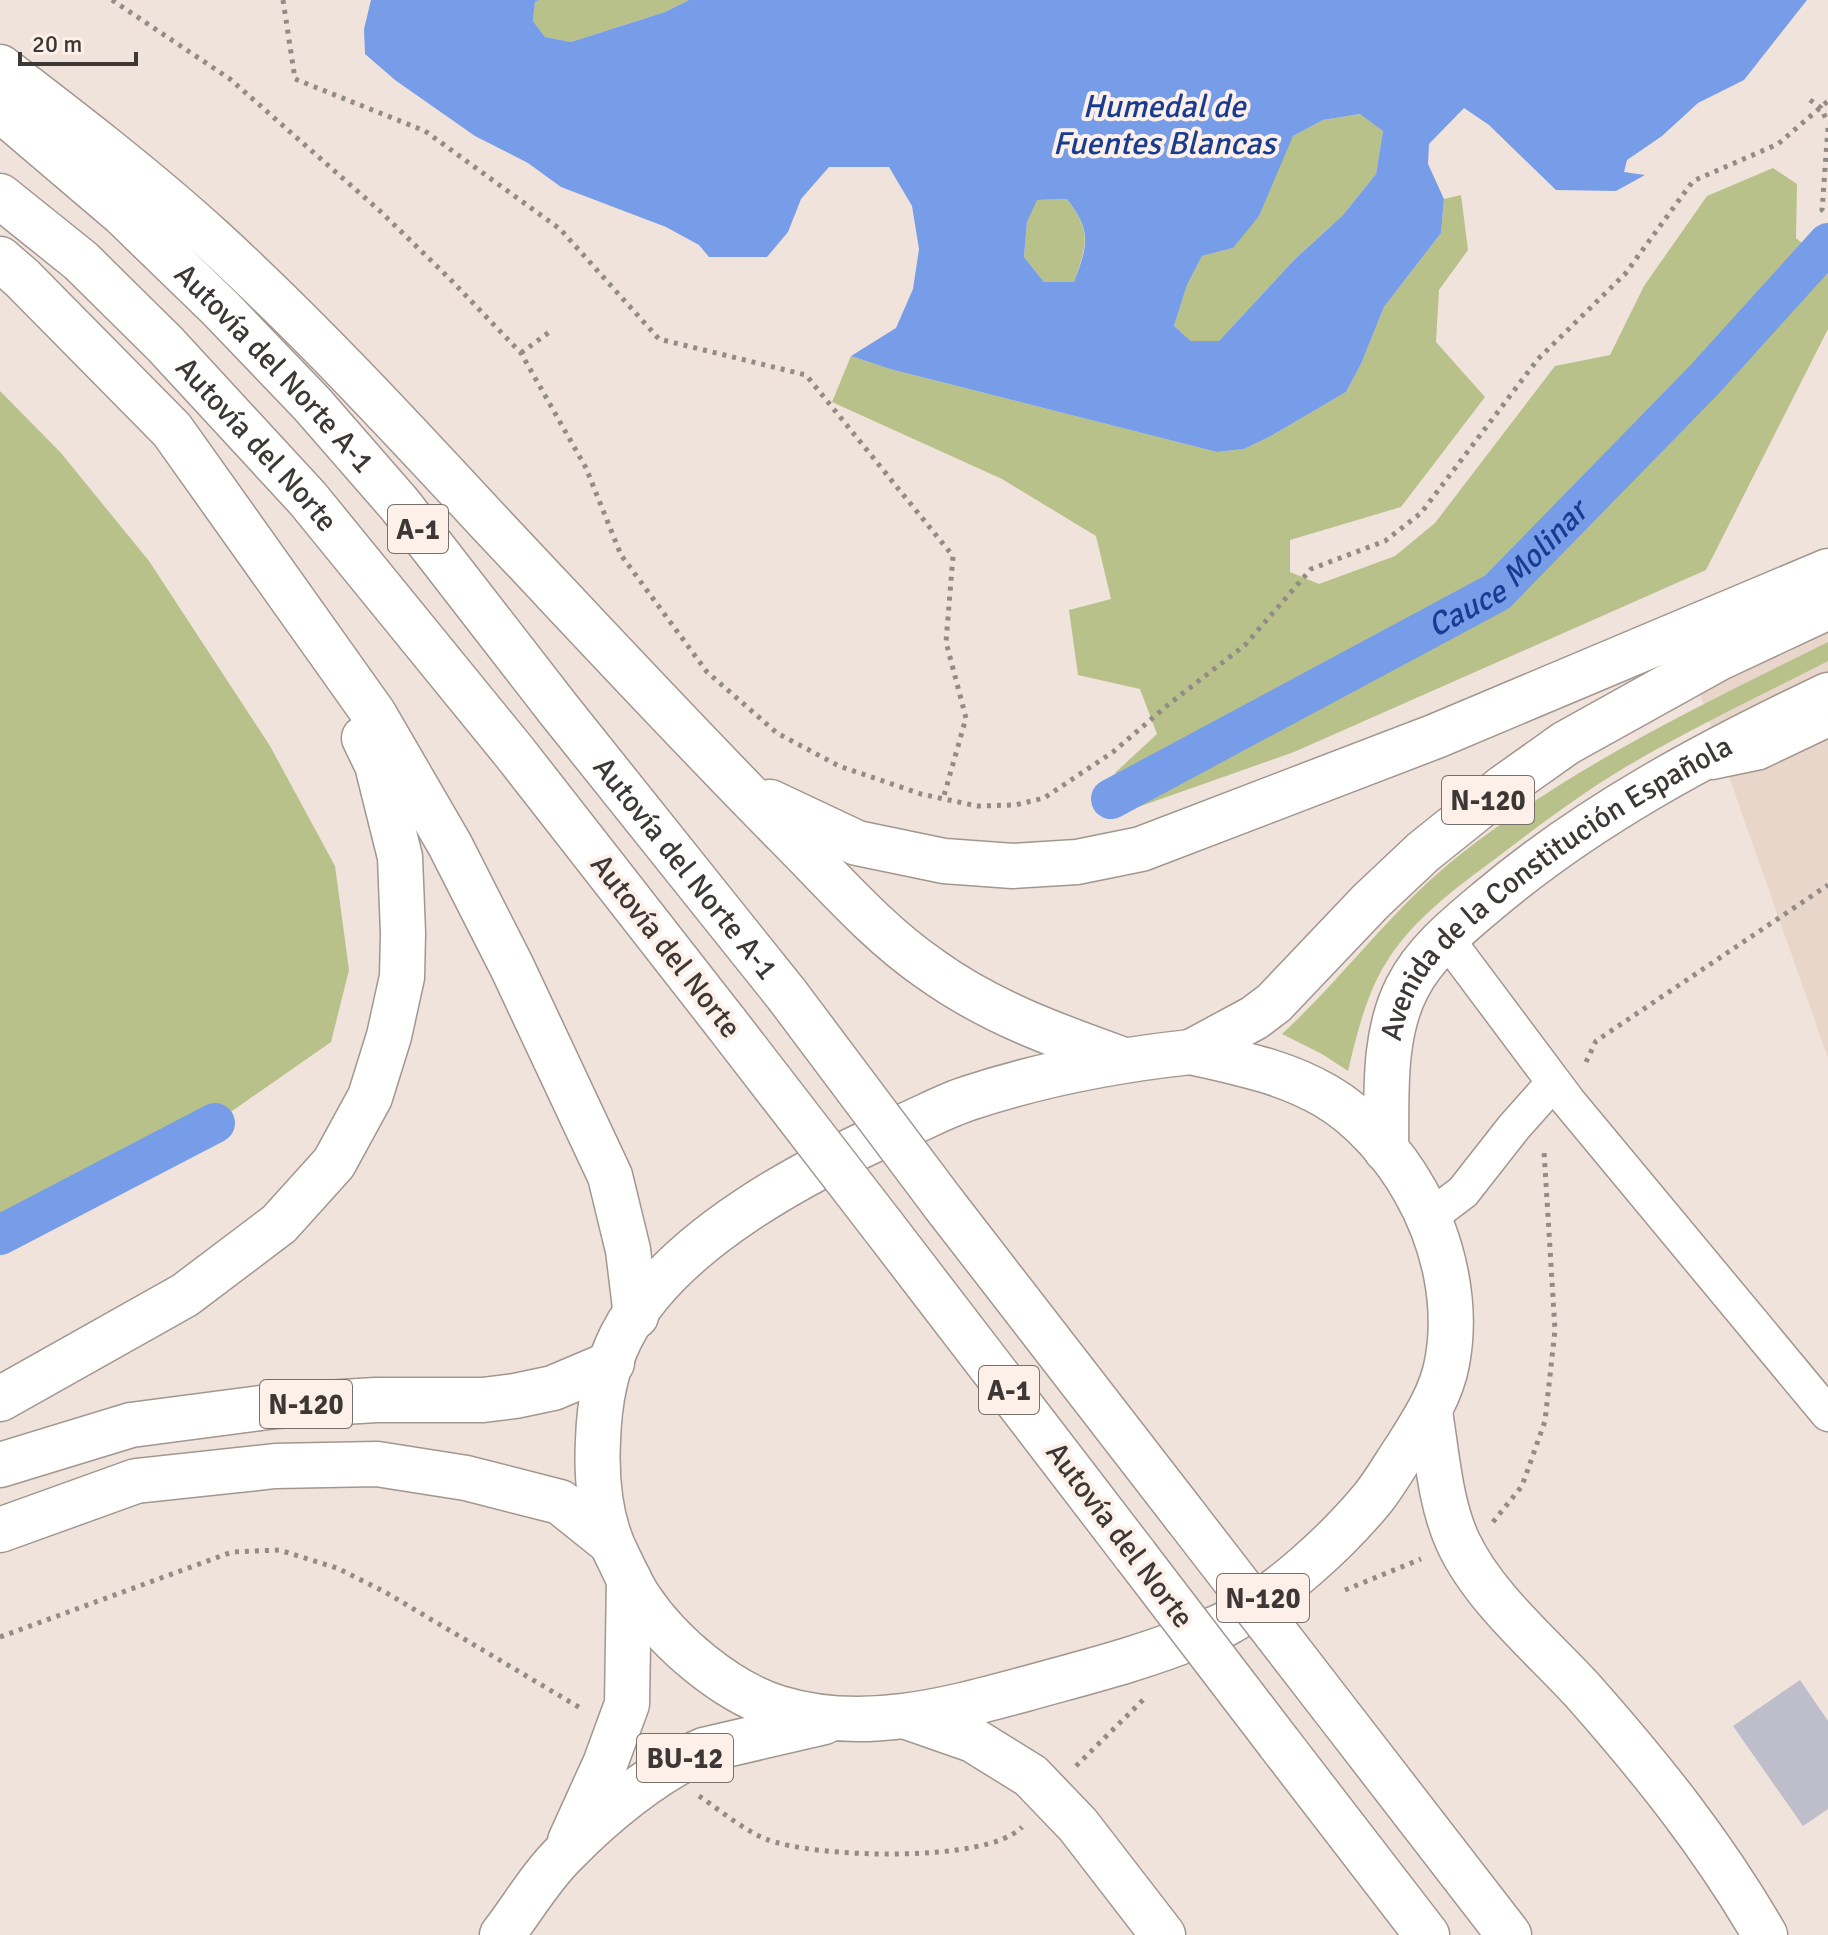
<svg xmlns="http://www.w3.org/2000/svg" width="1828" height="1935" font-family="Signika,sans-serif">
	<rect width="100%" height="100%" fill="#f0e3db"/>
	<!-- built -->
	<path fill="#e9d6ca" d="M1828,549v509l-156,-443z"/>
	<!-- green -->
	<path fill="#b7c189" d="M539,0h150l-24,12 -94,30 -26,-5 -12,-16 2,-19z
		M1361,114l22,17 -7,43 -33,41 -49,45 -75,81h-28l-17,-15 13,-41 15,-29 31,-8 60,-112 30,-16z
		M1773,168l24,16 -1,54 32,28v63l-122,241 -412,182 -153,54 -26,-33 42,-39 -17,-45 -62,-14 -9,-65 42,-11 -15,-63 -94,-57 -170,-77 19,-46 39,13 327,83 27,-3 27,-13 75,-44 15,-28 23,-57 57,-74 3,-34 17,-4 7,55 -29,40 -3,52 49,55 -84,110 -111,33v32l29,12 76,-28 40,-33 120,-157 55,-11 34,-69 63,-90z
		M1067,199c25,33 20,45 7,83h-30l-20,-25 3,-35 9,-22z
		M0,391l61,62 88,108 121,185 65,120 14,104 -18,72 -116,81 -215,112z
		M1828,642v19c-68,35 -138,68 -204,107 -45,27 -87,59 -129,91 -38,28 -80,59 -106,99 -22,33 -32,75 -41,113l-26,-17 -40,-20c62,-57 112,-128 179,-180 112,-88 240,-149 367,-212z"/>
	<!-- water -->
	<path fill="#789de8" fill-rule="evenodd" d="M371,0h168l-4,2 -2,19 12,16 26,5 94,-30 24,-12h1118l-63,80 -46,23 -36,33 -35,24 -3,12 21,3 -29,16 -60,-1 -67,-65 -25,-17 -35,36 -1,20 16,35 -3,34 -57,74 -23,57 -15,28 -75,44 -27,13 -27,3 -327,-83 -39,-13 45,-28 17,-39 6,-40 -7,-43 -23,-39h-60l-28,32 -13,33 -21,25h-58l-10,-12 -33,-18 -105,-40 -33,-24 -53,-27 -80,-56 -30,-26 -1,-25zM1360,114l23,17 -7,43 -33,41 -49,45 -75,81h-28l-17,-15 13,-41 15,-29 31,-8 26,-32 34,-80 30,-16zM1067,199c25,32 21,46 7,83h-30l-20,-25 3,-35 10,-22z"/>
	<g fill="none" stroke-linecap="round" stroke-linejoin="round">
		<!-- canal -->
		<g stroke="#789de8" stroke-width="40">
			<path id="s1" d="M1111,799l386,-207 207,-212 124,-137"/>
			<path d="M0,1235l215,-112"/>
		</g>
	</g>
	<!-- building -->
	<path fill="#bebecb" d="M1800,1680l28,41v88l-25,17 -70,-100z"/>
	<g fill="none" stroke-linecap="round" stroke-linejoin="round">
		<!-- service casing -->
		<g stroke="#a2968f" stroke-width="21">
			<path id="service" d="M1713,770l48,-10 67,-32"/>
		</g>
		<!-- minor casing -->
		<g stroke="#a2968f" stroke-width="37">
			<path id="minor" d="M1446,938l122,163 260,313
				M1430,1217l33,-25 51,-65 40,-45"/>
		</g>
		<!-- trunk casing -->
		<g stroke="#a2968f" stroke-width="47">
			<g id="trunk">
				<path d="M1191,1052c47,11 92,19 135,44 36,21 69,59 89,95 29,51 43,114 32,172 -6,32 -24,59 -41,86 -11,16 -21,34 -33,49 -37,45 -94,96 -144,124 -10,6 -23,10 -33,14 -56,23 -114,37 -171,53 -81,22 -164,44 -246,19 -52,-16 -109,-64 -139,-109 -9,-13 -15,-28 -22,-42 -18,-34 -22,-79 -20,-116 1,-36 7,-72 23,-104 49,-97 187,-168 283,-211 21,-9 43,-21 65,-28 73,-24 146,-38 222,-46z"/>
				<path d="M1191,1052l63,-34 20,-15 97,-102 52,-49 81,-65 62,-44 153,-85 109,-51"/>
				<path id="s2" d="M1386,1150c1,-53 -4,-113 21,-162 18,-36 52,-63 83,-89 101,-85 218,-147 338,-204"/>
				<path d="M0,1465l131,-40 145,-19 100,-6h107l32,-4 38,-8 59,-25"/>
				<path d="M0,1530l136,-49 139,-15 102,-2 89,14 94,24 50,40"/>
				<path d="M570,1841l35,-77 22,-60 2,-125"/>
				<path d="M502,1935c21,-27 39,-59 64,-83 36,-37 90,-82 138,-102l120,-28"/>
			</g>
		</g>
		<!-- motorway casing -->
		<g stroke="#a2968f" stroke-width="47">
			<g id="motorway">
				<path d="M0,67c72,55 145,111 212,172 97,89 187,186 276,282 99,105 197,211 298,313 46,46 90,98 144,135 58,42 124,66 191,90"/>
				<path id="s3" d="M0,109l122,104 98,95 92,96 88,101 159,205 228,285"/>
				<path id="s4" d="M0,196l81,65 84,83 143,155 207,254 211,270"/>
				<path d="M0,259l22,19 150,152 202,284 76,131 62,122 98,209 18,74 8,66"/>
				<path d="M770,802l87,41 87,18 69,5 64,-4 64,-13 295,-113 392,-165"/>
				<path d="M943,1203l243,314"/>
				<path d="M882,1225l254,331"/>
				<path d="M0,1399l185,-104 94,-71 55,-61 36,-66 19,-61 13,-59 1,-44 -3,-76 -23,-92 -13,-27"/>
				<path d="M1430,1412c7,42 10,91 28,130 26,56 84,104 125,149 69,78 130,154 182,244"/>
				<path d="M1332,1706l177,229"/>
				<path d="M907,1717l66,23 58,36 47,49 85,110"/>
				<path d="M1279,1743l148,192"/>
			</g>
		</g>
		<!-- path -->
		<path stroke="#938b85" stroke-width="5" stroke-dasharray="4 6" stroke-linecap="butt" d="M112,0l118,79 150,132 69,67 72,75 65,115 35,87 86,117 70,61 62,33 82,28 56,12 38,-1 29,-7 69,-46 56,-48 76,-59 66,-76 74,-28 36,-28 117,-154 87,-85 68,-93 85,-37 50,-43
			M283,0l12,79 130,52 135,98 99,110 147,36 147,181 -7,86 20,76 -23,81
			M1810,100l11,8 7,15
			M1828,128l-6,82 6,5
			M521,353l31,-23
			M1586,1062l10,-21 232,-156
			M1493,1522l29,-36 23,-65 10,-91 -11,-179
			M1345,1590l76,-31
			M0,1637l232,-85 47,-2 58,18 48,24 197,117
			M1076,1766l67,-66
			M699,1796c21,14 44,34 67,43 46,19 221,25 256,-12"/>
		<!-- service -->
		<use href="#service" stroke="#fff" stroke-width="18"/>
		<!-- minor -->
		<use href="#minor" stroke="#fff" stroke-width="34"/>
		<!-- trunk -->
		<use href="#trunk" stroke="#fff" stroke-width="44"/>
		<!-- motorway -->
		<use href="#motorway" stroke="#fff" stroke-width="44"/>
		<!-- motorway-bridge casing -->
		<g stroke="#a2968f" stroke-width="47" stroke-linecap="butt">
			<path id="motorway-bridge" d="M787,995l156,208
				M726,1023l156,202
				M1186,1517l146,189
				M1136,1556l143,187"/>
		</g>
		<!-- motorway-bridge -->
		<use href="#motorway-bridge" stroke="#fff" stroke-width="44"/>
	</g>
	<g text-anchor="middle" stroke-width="8" stroke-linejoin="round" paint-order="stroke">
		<!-- shield labels -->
		<g fill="#fdf0e8" stroke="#776f6b" stroke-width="2">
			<rect x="388" y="505" width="60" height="48" rx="6"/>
			<rect x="1442" y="776" width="92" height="48" rx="6"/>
			<rect x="979" y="1366" width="60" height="48" rx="6"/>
			<rect x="260" y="1380" width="92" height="48" rx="6"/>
			<rect x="1217" y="1574" width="92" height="48" rx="6"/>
			<rect x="637" y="1734" width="96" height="48" rx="6"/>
		</g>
		<g font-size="28" font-weight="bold" fill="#3d3835">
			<text x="418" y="539">A-1</text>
			<text x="1488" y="810">N-120</text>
			<text x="1009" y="1400">A-1</text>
			<text x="306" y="1414">N-120</text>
			<text x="1263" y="1608">N-120</text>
			<text x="685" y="1768">BU-12</text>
		</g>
		<!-- street labels -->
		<g font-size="30" fill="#3d3835" stroke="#fdf0e8">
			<text dy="10" stroke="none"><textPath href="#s3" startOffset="378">Autovía del Norte A-1</textPath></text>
			<text dy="10" stroke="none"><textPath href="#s4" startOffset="358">Autovía del Norte</textPath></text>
			<text dy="10" stroke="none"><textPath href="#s3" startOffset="1026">Autovía del Norte A-1</textPath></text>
			<text dy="10" stroke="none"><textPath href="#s2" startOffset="342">Avenida de la Constitución Española</textPath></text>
			<text transform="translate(666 946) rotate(52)" y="10">Autovía del Norte</text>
			<text transform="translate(1120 1535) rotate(53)" y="10">Autovía del Norte</text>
		</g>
		<!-- water labels -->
		<g font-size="32" font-style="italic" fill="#183c92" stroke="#fdf0e8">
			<text x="1164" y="117">Humedal de<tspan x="1164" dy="37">Fuentes Blancas</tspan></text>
			<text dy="11" stroke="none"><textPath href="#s1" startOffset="460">Cauce Molinar</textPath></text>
		</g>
	</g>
	<!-- scale -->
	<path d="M20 52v12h116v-12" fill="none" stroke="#3d3835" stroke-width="4"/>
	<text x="32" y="52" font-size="24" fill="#3d3835" stroke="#fdf0e8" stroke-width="6" paint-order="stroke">20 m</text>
</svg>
